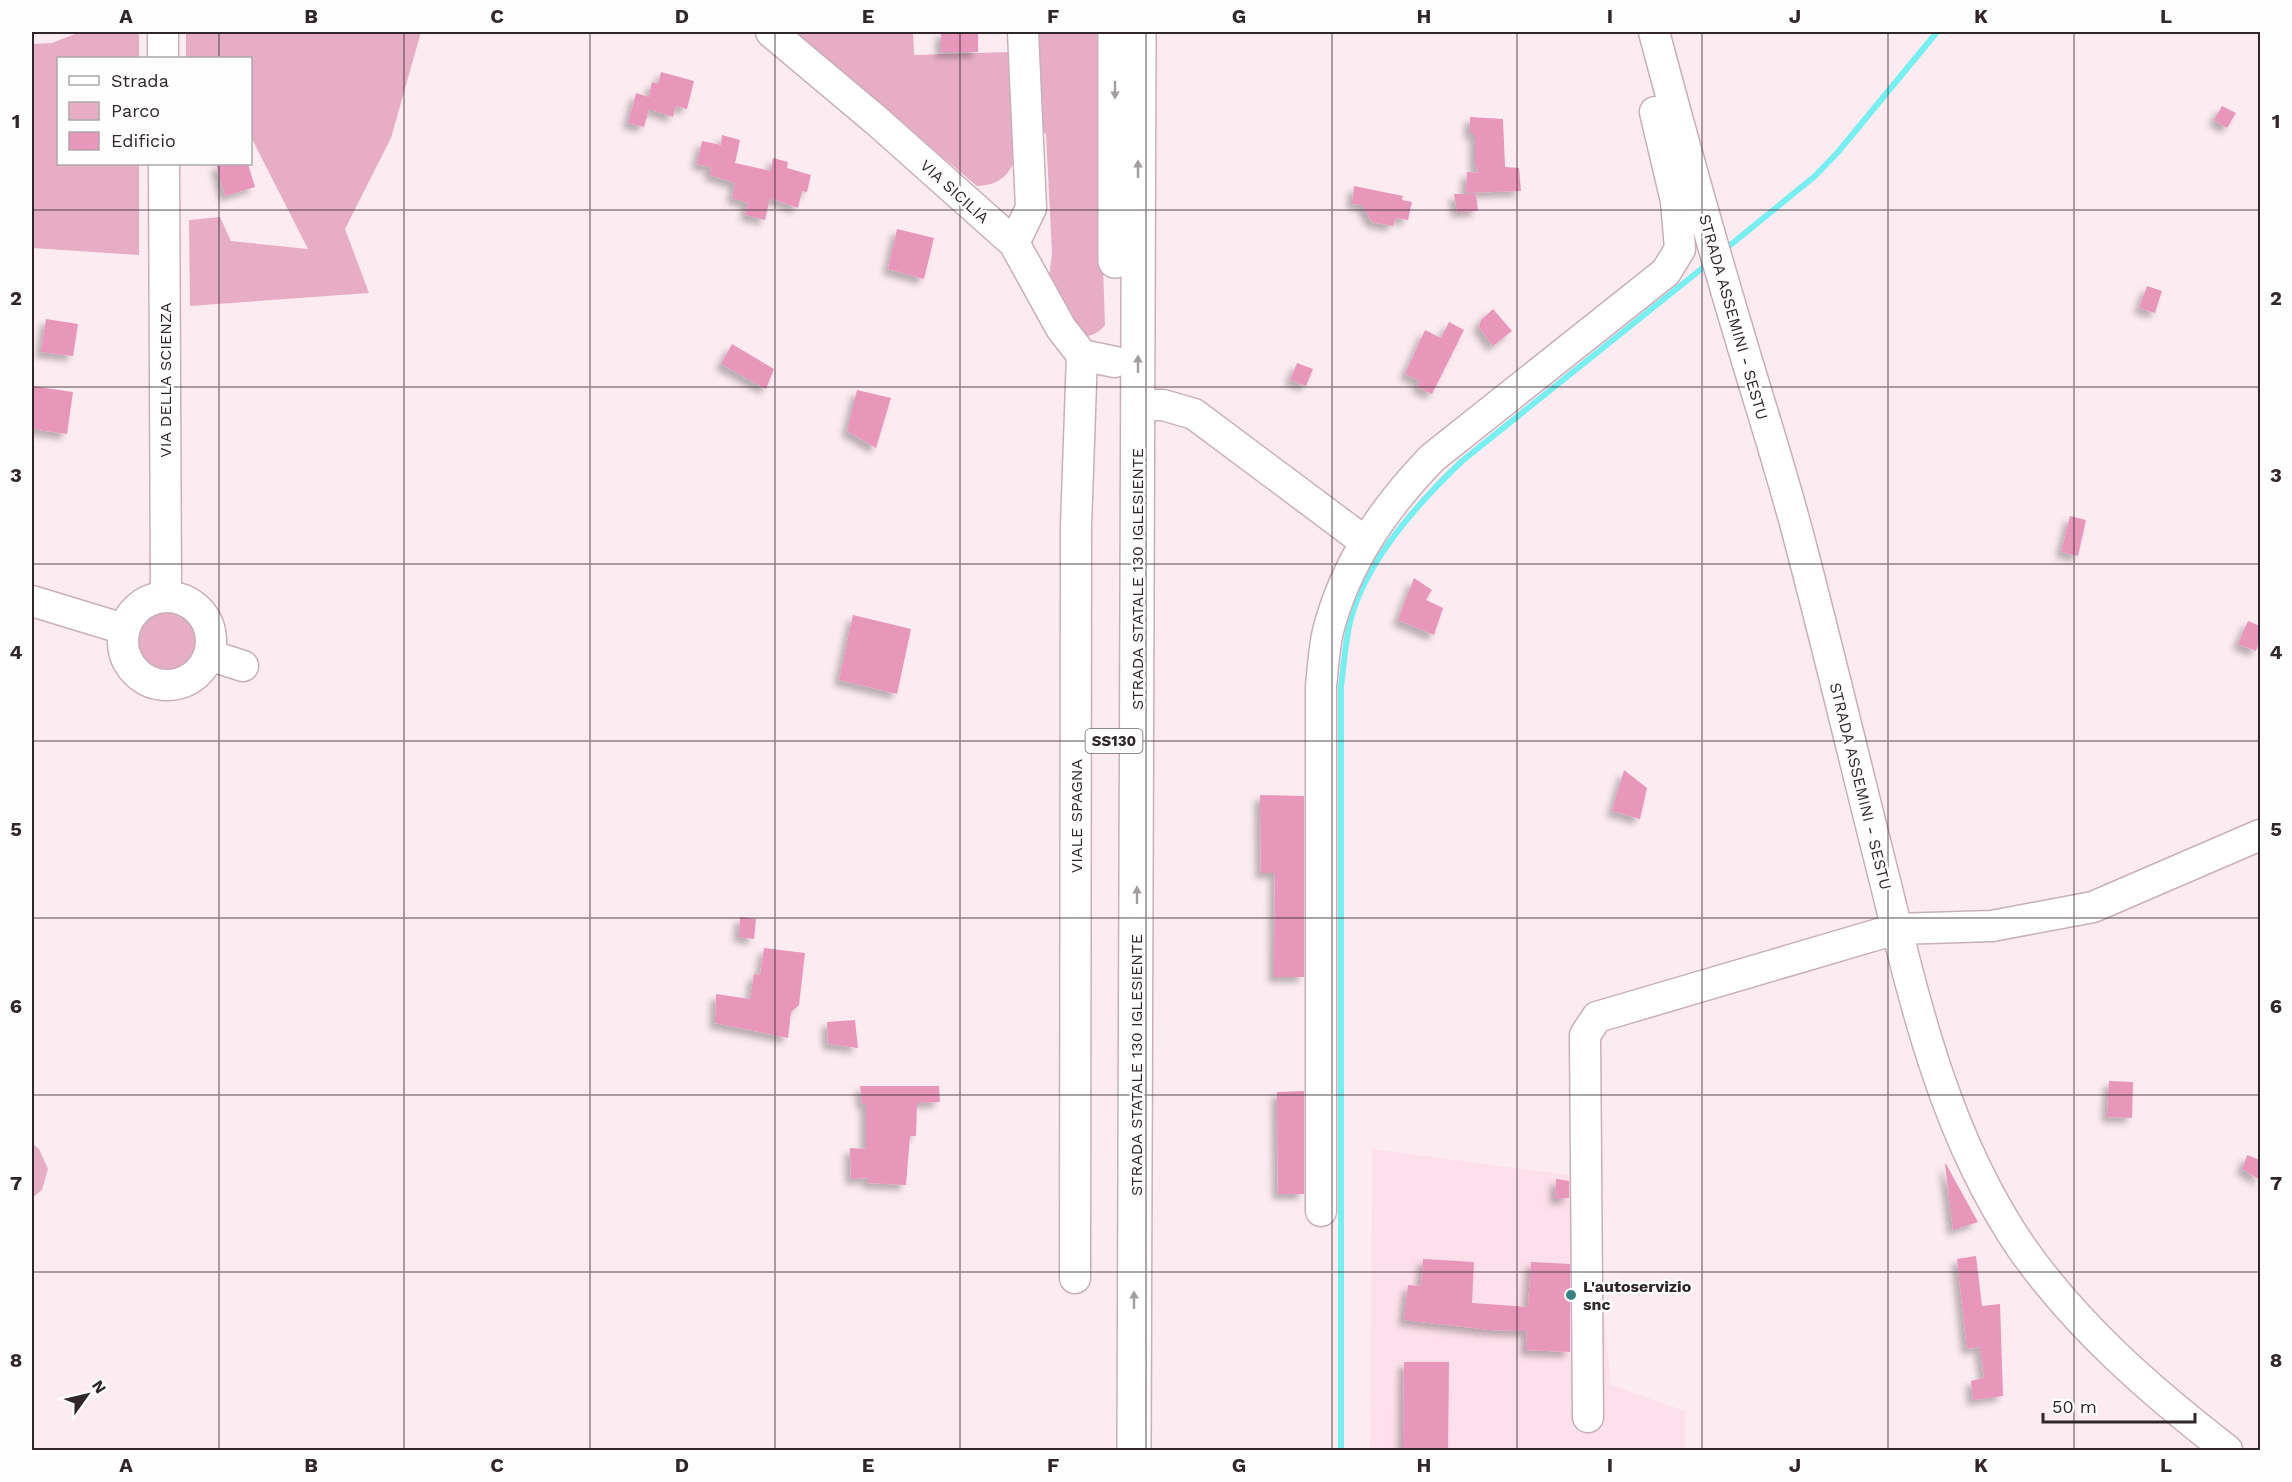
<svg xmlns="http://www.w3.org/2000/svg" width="2292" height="1482" font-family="'Work Sans',sans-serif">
	<defs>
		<filter id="shadow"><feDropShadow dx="-5.5" dy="5.5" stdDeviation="3" flood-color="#0004"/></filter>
	</defs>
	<rect width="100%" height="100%" fill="#fcecf2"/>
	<!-- built -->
	<path fill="#fde0eb" d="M1372,1149l219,29 20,207 74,26v39h-315z"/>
	<!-- green -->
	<path fill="#e7adc5" d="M80,32h59v26h-81v106h81v91l-107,-7v-204l20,-1z
		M186,32h235l-30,106 -46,91 24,64 -179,13 -1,-86 31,-3 11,24 77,8 -57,-112 -1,-79h-64z
		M793,32h120l1,23 95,-3 7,106c-8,19 -18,27 -39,28z
		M1034,32h69l-1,201 3,92c-8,10 -14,11 -27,12l-29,-59 3,-25 -6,-119 -4,-3z
		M136 641a32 32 0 1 1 64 0a32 32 0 1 1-64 0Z
		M32,1143l7,6 9,20 -6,21 -10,8z"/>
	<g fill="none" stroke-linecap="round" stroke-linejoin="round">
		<!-- stream -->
		<path stroke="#77eff0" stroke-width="6" d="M1723,251l92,-75 23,-24 99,-120
			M1341,1450v-764c3,-21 4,-43 9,-64 14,-59 69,-120 112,-161l248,-199"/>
	</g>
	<!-- building -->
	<path fill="#e896ba" filter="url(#shadow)" d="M941,32h37v20h-37z
		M661,72l33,9 -7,28 -11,-3 -3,11 -24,-8 -5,18 -16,-4 8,-30 13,4 3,-15 6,2z
		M2222,106l14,7 -9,15 -13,-8z
		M1470,117l33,2 2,48 14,1 2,23 -55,2 1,-21 11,1 -3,-10v-29h-5z
		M722,135l18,5 -5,23 36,8 2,-13 15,4 -1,6 24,7 -4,17 -5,-1 -4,17 -28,-10 -5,22 -20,-5 3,-12 -16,-5 3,-15 -25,-8 1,-8 -14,-3 5,-23 19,4z
		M216,164h32l7,23 -30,9z
		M1354,186l49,10 -1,4 10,2 -4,18 -12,-2 -3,8 -21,-4 -10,-17 -10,-1z
		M1454,194h22l2,17 -21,1z
		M897,229l37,9 -10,41 -36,-10z
		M2147,286l15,5 -7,22 -16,-5z
		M1493,309l19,22 -19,15 -14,-19 2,-7z
		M46,319l32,5 -5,32 -32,-4z
		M1449,322l15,8 -32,64 -15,-7 3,-6 -15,-7 20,-44 16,8z
		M732,344l42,25 -8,20 -45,-25z
		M1297,363l16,6 -7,17 -16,-6z
		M32,386l41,6 -6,42 -35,-5z
		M857,390l34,8 -15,50 -29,-17z
		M2070,516l16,4 -8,36 -17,-4z
		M1414,578l18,12 -6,10 17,8 -9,27 -36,-15z
		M853,615l58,14 -14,65 -58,-14z
		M2248,621l12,5v13l-4,12 -18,-7z
		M1624,770l23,18 -7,31 -28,-8z
		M1260,795l44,1v181h-30l1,-104h-14z
		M740,917l16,2 -2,20 -15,-2z
		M764,948l41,5 -6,52 -8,7 -3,26 -73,-15 1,-29 34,5 4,-25 6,1z
		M855,1020l3,28 -30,-4 -1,-22z
		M2109,1081l24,1 -1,36 -25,-1z
		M860,1086h79l1,16 -23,1 -1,33h-6l-4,49 -38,-2v-5l-17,1 -1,-31 16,1v-45h-4z
		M1304,1091v103h-26l-1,-102z
		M2247,1155l13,5v20l-18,-11z
		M1945,1164h1l32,58 -25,8z
		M1556,1179l13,2v17l-14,1z
		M1976,1256l6,50 18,-2 3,92 -30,4 -2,-19 13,-3 -4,-31 -13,2 -10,-90z
		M1423,1259l51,3 -2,41 56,4 3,-45 39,2v88l-44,-2 1,-19 -37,-1 -86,-10 4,-35 13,1z
		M1404,1362h45l-1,88h-45z"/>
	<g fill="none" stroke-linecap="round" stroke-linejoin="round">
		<!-- minor casing -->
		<g stroke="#c9afb9" stroke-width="33">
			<path id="minor" d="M163,32v26
				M771,32l106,89 137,122 47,85 21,27 33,7
				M1654,32c27,101 55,202 85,302 20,68 42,135 60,204 30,114 57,229 86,343 31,127 61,256 136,366 56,80 130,144 206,203
				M164,164l2,432
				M1014,243l17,-35 -8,-176
				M1138,405h25l31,9 170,127
				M123 641a44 44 0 1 1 88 0a44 44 0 1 1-88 0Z
				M32,601l92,28
				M209,655l34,11
				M1321,1211v-525c2,-18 3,-38 7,-55 18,-69 56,-123 104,-173l234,-186 14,-23 -4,-48 -21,-89
				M1075,1278l1,-752 6,-171
				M1588,1417l-3,-382 12,-18 299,-88 96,-3 101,-19 167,-72"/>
		</g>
		<!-- major casing -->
		<g stroke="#c9afb9" stroke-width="36">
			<path id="major" d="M1115,32v229
				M1134,1450l5,-1418"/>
		</g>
		<!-- minor -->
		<use href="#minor" stroke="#fff" stroke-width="30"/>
		<!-- major -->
		<use href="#major" stroke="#fff" stroke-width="33"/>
	</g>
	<!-- one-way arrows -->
	<defs><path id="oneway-solid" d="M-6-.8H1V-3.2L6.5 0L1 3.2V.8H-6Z" transform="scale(1.5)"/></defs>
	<g fill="#a29ea0">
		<use href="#oneway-solid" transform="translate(1115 90) rotate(90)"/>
		<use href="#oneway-solid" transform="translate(1138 169) rotate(-90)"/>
		<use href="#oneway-solid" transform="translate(1138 364) rotate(-90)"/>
		<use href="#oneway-solid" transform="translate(1137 895) rotate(-90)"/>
		<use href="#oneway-solid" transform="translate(1134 1300) rotate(-90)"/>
	</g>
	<!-- grid -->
	<path fill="none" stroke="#31272b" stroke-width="1.5" stroke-opacity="0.55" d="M219,32v26M404,32v1418M590,32v1418M775,32v1418M960,32v1418M1146,32v1418M1332,32v1418M1517,32v1418M1702,32v1418M1888,32v1418M2074,32v1418M219,164v1286M32,210h2228M32,387h2228M32,564h2228M32,741h2228M32,918h2228M32,1095h2228M32,1272h2228"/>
	<!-- markers -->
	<circle fill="#398282" stroke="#fefefe" stroke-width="2" cx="1571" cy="1295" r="6"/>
	<g text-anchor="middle" stroke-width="5" stroke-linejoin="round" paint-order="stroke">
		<!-- shield labels -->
		<rect fill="#fefefe" stroke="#6e686a" stroke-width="1.5" x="1085.5" y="729" width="57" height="24" rx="4.5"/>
		<g font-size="15" font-weight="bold" fill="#31272b">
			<text x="1114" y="746">SS130</text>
		</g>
		<!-- street labels -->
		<g font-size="16" fill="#31272b" stroke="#fefefe">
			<text transform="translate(955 191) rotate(42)" y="6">VIA SICILIA</text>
			<text transform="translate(1734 317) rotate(74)" y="6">STRADA ASSEMINI - SESTU</text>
			<text transform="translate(165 380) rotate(-90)" y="6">VIA DELLA SCIENZA</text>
			<text transform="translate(1137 579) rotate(-90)" y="6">STRADA STATALE 130 IGLESIENTE</text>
			<text transform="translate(1861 786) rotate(76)" y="6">STRADA ASSEMINI - SESTU</text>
			<text transform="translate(1076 816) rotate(-90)" y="6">VIALE SPAGNA</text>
			<text transform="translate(1136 1065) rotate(-90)" y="6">STRADA STATALE 130 IGLESIENTE</text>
		</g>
		<!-- poi labels -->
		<g font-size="16" font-weight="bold" fill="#31272b" stroke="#fefefe" text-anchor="start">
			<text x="1583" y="1292">L'autoservizio<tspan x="1583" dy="18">snc</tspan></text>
		</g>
	</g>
	<!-- border -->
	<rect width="2292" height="1482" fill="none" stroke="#fefefe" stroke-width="66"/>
	<!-- legend -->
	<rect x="57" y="57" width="195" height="108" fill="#fefefe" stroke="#aca8aa" stroke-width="1.5"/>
	<rect x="69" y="76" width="30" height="9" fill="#ffffff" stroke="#aca8aa" stroke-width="1.5"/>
	<text x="111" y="87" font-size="18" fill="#31272b">Strada</text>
	<rect x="69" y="102" width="30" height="18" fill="#e7adc5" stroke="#aca8aa" stroke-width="1.5"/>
	<text x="111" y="117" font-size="18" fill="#31272b">Parco</text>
	<rect x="69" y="132" width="30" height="18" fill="#e896ba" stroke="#aca8aa" stroke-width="1.5"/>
	<text x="111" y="147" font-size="18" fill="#31272b">Edificio</text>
	<!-- north arrow -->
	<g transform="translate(87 1395) rotate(56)" stroke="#fefefe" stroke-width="4.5" paint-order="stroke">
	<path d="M0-4.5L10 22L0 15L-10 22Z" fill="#31272b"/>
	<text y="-9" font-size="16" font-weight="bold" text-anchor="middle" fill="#31272b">N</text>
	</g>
	<!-- scale -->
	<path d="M2043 1413v9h152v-9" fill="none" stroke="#31272b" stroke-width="3"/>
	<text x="2052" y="1413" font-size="18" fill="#31272b" stroke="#fefefe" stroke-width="4.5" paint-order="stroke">50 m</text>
	<rect x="33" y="33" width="2226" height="1416" fill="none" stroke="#31272b" stroke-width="2"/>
	<g font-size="20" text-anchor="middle" font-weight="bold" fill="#31272b">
		<text x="126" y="23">A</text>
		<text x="311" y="23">B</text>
		<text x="497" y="23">C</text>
		<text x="682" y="23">D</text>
		<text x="868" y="23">E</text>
		<text x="1053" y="23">F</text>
		<text x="1239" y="23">G</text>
		<text x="1424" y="23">H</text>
		<text x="1610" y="23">I</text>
		<text x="1795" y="23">J</text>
		<text x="1981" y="23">K</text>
		<text x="2166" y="23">L</text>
		<text x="16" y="128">1</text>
		<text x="2276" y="128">1</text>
		<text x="16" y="305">2</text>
		<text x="2276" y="305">2</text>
		<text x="16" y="482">3</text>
		<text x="2276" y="482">3</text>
		<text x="16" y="659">4</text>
		<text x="2276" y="659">4</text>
		<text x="16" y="836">5</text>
		<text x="2276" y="836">5</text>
		<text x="16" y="1013">6</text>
		<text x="2276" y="1013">6</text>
		<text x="16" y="1190">7</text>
		<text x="2276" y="1190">7</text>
		<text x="16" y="1367">8</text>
		<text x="2276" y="1367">8</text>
		<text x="126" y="1472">A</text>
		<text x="311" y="1472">B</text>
		<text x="497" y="1472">C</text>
		<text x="682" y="1472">D</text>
		<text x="868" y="1472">E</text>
		<text x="1053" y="1472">F</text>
		<text x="1239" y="1472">G</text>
		<text x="1424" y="1472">H</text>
		<text x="1610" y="1472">I</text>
		<text x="1795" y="1472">J</text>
		<text x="1981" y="1472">K</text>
		<text x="2166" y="1472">L</text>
	</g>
</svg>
